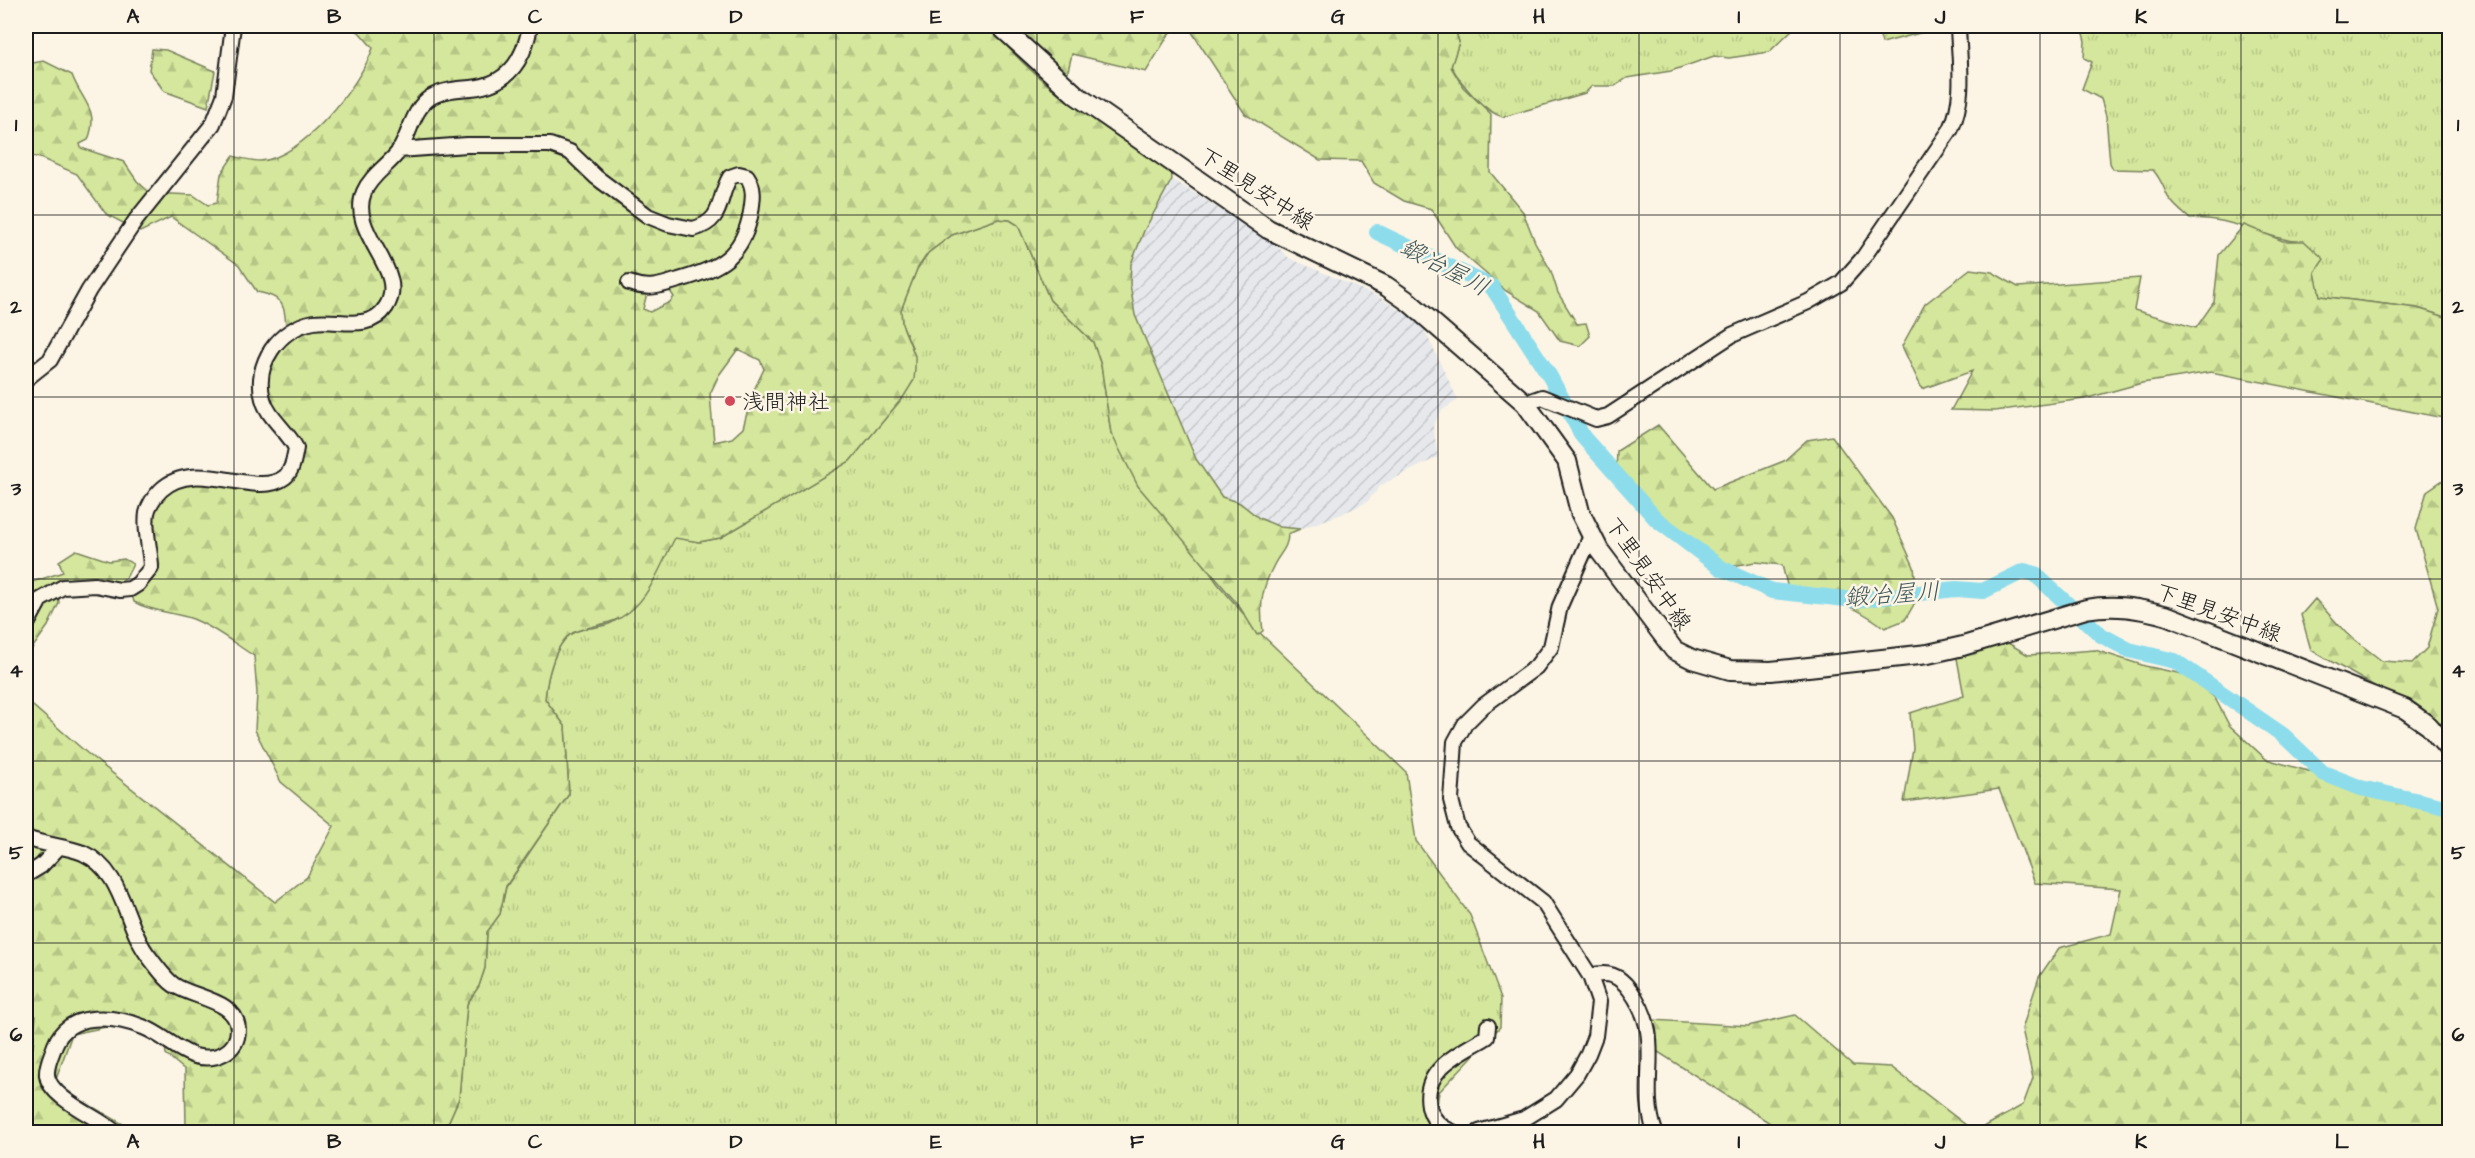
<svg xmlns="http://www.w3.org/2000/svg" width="2475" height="1158" font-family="'Architects Daughter','Klee One',sans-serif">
	<defs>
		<pattern id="industrial-furrows" width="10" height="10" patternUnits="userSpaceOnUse" patternTransform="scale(1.5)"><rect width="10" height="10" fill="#e6e8eb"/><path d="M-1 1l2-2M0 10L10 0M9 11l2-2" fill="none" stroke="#c5c6c9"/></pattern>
		<pattern id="grass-tufts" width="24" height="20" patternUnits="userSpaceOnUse" patternTransform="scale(1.5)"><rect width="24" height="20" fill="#d5e79c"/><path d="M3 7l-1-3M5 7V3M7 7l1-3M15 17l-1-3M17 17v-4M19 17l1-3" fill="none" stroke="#b6c686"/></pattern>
		<pattern id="forest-firs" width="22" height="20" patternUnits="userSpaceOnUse" patternTransform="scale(1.5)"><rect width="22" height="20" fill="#d5e79c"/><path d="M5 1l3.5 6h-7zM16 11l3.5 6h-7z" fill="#b6c686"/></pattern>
	</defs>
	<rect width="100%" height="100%" fill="#fcf5e5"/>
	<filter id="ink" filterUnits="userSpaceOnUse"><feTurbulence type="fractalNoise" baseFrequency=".0167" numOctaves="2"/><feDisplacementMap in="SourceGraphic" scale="12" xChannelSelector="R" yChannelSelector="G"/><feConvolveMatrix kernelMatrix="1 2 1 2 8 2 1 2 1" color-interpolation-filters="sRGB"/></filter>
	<g filter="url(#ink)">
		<!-- industrial -->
		<path fill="url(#industrial-furrows)" d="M1172,179l102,64 15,15 88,38 44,27 37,77 -17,11 -8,15 5,31 -57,28 -14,17 -25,12 -42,15 -20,-2 -21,-9 -19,-15 -18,-6 -26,-38 -61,-144 -5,-31 1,-20 13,-33z"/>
		<!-- grass -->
		<path fill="url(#grass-tufts)" stroke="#78825c" stroke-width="1.5" d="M1454,26h342l-27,26 -40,6 -15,-2 -43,15 -44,7 -12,8h-23l-7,7 -82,24c-20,-6 -41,-32 -52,-51l8,-24z
			M1877,26h69l-64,17z
			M2081,26h19l12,5 2,-5h335v292l-32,-10 -97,-12 -15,-54c-41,-2 -74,-27 -115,-23 -8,-7 -16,-13 -22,-22 -5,-11 -7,-18 -15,-27l-40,-1 -3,-6 -4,-47 -5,-17 -19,-10 10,-27 -8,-4 1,-17z
			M998,219l12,1 8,5 32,75 43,42 8,23 10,68 107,151 41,48 147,140 10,69 54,74 31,83 -1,29 -61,65 -6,40h-989l15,-34 8,-94 12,-18 6,-18 2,-36 13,-18 6,-27 63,-93 -4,-68 -20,-27c2,-21 10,-61 32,-68 11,-4 26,-3 36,-9 30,-15 47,-57 62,-85l24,5 21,-4 130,-77 54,-65 8,-49 -10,-23 -1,-14 16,-41 11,-16 24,-18z"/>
		<!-- forest -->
		<path fill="url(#forest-firs)" stroke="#78825c" stroke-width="1.5" fill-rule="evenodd" d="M348,26h178l-1,13 -25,38 -55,10 -84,104 15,66 12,32 -11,24 -91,18c-1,-26 -2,-34 -29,-39l-18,-27 -68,-48 -31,15 -34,-18 -29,-40 -37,-16 -14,-3v-66l7,-26 11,-2 28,14c10,27 28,34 16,65l-8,4 1,4 43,14 13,19 13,12 43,2 15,10 9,-2 4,-29 12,-18c8,2 19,5 27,5 43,-3 100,-76 113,-113l-14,-16z
			M534,26h456c48,62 117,102 181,144l1,9 -28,52 -13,33 -1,20 5,31 61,144 26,38 18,6 19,15 21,9 20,2 -12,5c0,13 -7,18 -13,29 -13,24 -16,41 -12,68l-6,4 -18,-29 -101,-120 -27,-53 -10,-68 -8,-23 -43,-42 -32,-75 -8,-5 -12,-1 -46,16 -24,18 -11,16 -16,41 1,14 13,32v13l-1,11 -10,16 -54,65 -130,77 -21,4 -24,-4c-13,24 -24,57 -46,74 -16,13 -33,12 -52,19 -22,7 -30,47 -32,68l20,27 4,68 -63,92 -6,28 -13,18 -2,36 -6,18 -12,18 -8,94 -15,34h-249l-9,-5 -1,-57 -19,-16 -1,-7 -19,-16 -35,-5 -39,8 -18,51 83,47h-111v-66l7,-19 3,-31 -10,-4v-312l61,53 188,149 32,-25 27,-51 -53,-44 -26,-52 2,-37 -3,-37c-19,-12 -40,-29 -61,-37 -20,-7 -41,-7 -59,-17l-3,-11 16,-12 6,-77 26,-19 107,-4 11,-32c-23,-33 -49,-68 -13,-103 7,-7 21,-18 32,-19 13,-1 28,2 42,3l34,-26 -26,-79 3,-30 66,-94 61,-11c23,-11 29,-40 38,-62zM668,288l6,9 -4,5 -20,10 -7,-3 4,-16zM738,349l22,11 4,9 -12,25 -9,34 -11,10 -18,4 -4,-48 9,-19z
			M1006,26h168l-28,46 -74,-18 -6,25z
			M1188,26h266l5,16 -8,25 12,20 28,27 -1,58 33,40 12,30 16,29 7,22 19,31 9,-1 4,13 -10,10 -20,-5 -21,-30 -33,-20 -50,-43 -25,-39 -27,-8 -30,-18 -13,-22 -41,-1 -75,-46z
			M152,49l14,1 49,21 -7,36 -44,-16 -15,-21z
			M2244,225l39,16h21l20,18 -9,13 5,24 97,12 32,10v101l-238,-47 -69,11 -58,16 -90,12 -43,-1 21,-39 -50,18 -20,-43 23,-42 45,-35 22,3 26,15 122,-9 -6,32 62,18 18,-26 5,-47z
			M1658,425l55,64 71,-28 23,-21 25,-4 60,82 22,49 3,32 -12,21 -20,8c-34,-25 -47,-28 -89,-30l-9,-13 -5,-20 -26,-3 -42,7 -65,-54 -33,-40 1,-24z
			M2449,476v261l-52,-38 -86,-49 -10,-35 14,-16 31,34 36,28 30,2 15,-15 11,-40 -22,-79 11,-38z
			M76,550l33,11 15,-2 9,5 -7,14 -12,7h-57l2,18 -11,23 -22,31v-73l37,-12 -4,-11z
			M2003,640l25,15 67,-5 50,16 42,9 28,23 14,27 37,34 56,16 37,16 90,20v321h-665l-126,-80 -20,-33 110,7 47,-11 58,50 38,2 84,65 48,-27 10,-27 -11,-49 17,-52 20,-29 52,-14 10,-45 -86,-6 -36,-94 -95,13 9,-54 -3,-35 54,-17 -8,-43z"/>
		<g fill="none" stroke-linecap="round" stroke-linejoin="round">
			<!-- river -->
			<path stroke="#8ddcec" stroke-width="16" d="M1377,232l115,55 57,88 34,62 73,82 65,49 51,23 83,9 101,-11 27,2 41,-20 11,3 66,61 28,15 46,11 108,74 40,38 38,15 89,20"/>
			<!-- minor casing -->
			<g stroke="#1c1c1c" stroke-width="18">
				<path id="minor" d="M399,150l68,-5h83l20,7 26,25 52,39 20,8 25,5c32,-8 24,-31 37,-52l9,-3 8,2c8,12 6,23 4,36 -8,45 -33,57 -72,68 -19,6 -31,10 -50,3
					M26,379l24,-19 39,-70 47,-70 77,-96 11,-28 9,-70
					M1525,403l17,-6 54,22 12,-3 124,-81 76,-33 33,-19 22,-25 88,-129c15,-33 8,-68 7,-103
					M26,626l14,-26 23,-13 32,-2 25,5 10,-1 8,-5 13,-16c0,-17 -7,-37 -4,-55 2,-9 7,-16 14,-23 35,-34 95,10 124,-13 8,-7 9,-19 11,-29 -9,-18 -28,-30 -33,-49 -10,-35 16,-71 51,-77 24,-4 55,11 72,-15 24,-37 -39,-73 -22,-115 7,-17 25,-27 35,-41 11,-17 14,-43 32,-54 12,-7 26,-8 40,-9 36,-3 53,-27 59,-62
					M26,838c18,7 39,8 57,15 42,19 41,73 67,105 7,9 15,21 24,27 19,13 63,15 64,44 0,24 -24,32 -43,27 -19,-6 -33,-22 -52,-29 -28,-11 -74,-17 -88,18 -3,9 -9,20 -8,30 2,23 51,42 68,57
					M26,875l15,-9 18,-19
					M1590,976c18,-5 29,-1 40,14 37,50 7,90 25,142
					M1453,1132c-12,-4 -21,-12 -24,-26 -7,-37 31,-53 58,-69l1,-11
					M1479,1132l45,-13 32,-20 21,-25 11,-20 7,-18 4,-34 -9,-26 -47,-74 -75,-59 -10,-16 -7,-27 4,-58 10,-18 18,-18 53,-39 15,-20 9,-41 31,-70"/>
			</g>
			<!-- major casing -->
			<g stroke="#1c1c1c" stroke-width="22">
				<path id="major" d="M1000,26l76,69 192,134 118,57 23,16 116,101 42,58 13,51 19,38 75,100 18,9 38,11 41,1 157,-17 35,-8 123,-37c29,-5 54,-1 82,7l237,93 24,17 21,25"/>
			</g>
			<!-- minor -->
			<use href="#minor" stroke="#fcf5e5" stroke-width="14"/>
			<!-- major -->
			<use href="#major" stroke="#fcf5e5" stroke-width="18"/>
		</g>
	</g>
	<!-- grid -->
	<path fill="none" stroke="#1c1c1c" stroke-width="1.5" stroke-opacity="0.55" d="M234,26v1106M434,26v1106M635,26v1106M836,26v1106M1037,26v1106M1238,26v1106M1438,26v1106M1639,26v1106M1840,26v1106M2040,26v1106M2241,26v1106M26,215h2424M26,397h2424M26,579h2424M26,761h2424M26,943h2424"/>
	<!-- markers -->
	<circle fill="#d1495b" stroke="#fcf5e5" stroke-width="2" cx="730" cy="401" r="6"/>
	<g text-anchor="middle" stroke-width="5" stroke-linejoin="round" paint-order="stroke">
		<!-- street labels -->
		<g font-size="22" fill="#1c1c1c" stroke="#fcf5e5">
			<text transform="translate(1257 188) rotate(33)" y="8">下里見安中線</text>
			<text transform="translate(1649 573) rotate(55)" y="8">下里見安中線</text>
			<text transform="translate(2219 612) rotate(20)" y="8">下里見安中線</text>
		</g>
		<!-- poi labels -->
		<g font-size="22" fill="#1c1c1c" stroke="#fcf5e5" text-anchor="start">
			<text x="742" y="409">浅間神社</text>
		</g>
		<!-- water labels -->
		<g font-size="24" font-style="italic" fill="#3e565a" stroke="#fcf5e5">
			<text transform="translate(1445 267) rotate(28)" y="8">鍛冶屋川</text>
			<text transform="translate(1892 594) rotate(-4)" y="8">鍛冶屋川</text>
		</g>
	</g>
	<!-- margin -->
	<rect width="2475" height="1158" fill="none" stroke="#fcf5e5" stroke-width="66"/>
	<rect x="33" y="33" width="2409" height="1092" fill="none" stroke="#1c1c1c" stroke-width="2"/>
	<g font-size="20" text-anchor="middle" font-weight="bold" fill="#1c1c1c">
		<text x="133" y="23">A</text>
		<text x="334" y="23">B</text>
		<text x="535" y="23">C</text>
		<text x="736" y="23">D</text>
		<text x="936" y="23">E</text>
		<text x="1137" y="23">F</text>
		<text x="1338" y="23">G</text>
		<text x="1539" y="23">H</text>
		<text x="1739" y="23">I</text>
		<text x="1940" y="23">J</text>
		<text x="2141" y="23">K</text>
		<text x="2342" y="23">L</text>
		<text x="16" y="131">1</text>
		<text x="2458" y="131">1</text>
		<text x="16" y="313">2</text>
		<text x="2458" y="313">2</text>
		<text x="16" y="495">3</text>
		<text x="2458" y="495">3</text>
		<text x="16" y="677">4</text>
		<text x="2458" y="677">4</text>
		<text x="16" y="859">5</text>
		<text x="2458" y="859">5</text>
		<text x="16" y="1041">6</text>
		<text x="2458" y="1041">6</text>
		<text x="133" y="1148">A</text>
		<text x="334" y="1148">B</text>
		<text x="535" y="1148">C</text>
		<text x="736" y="1148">D</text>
		<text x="936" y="1148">E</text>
		<text x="1137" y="1148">F</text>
		<text x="1338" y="1148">G</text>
		<text x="1539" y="1148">H</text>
		<text x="1739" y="1148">I</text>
		<text x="1940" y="1148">J</text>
		<text x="2141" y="1148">K</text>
		<text x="2342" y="1148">L</text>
	</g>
</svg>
